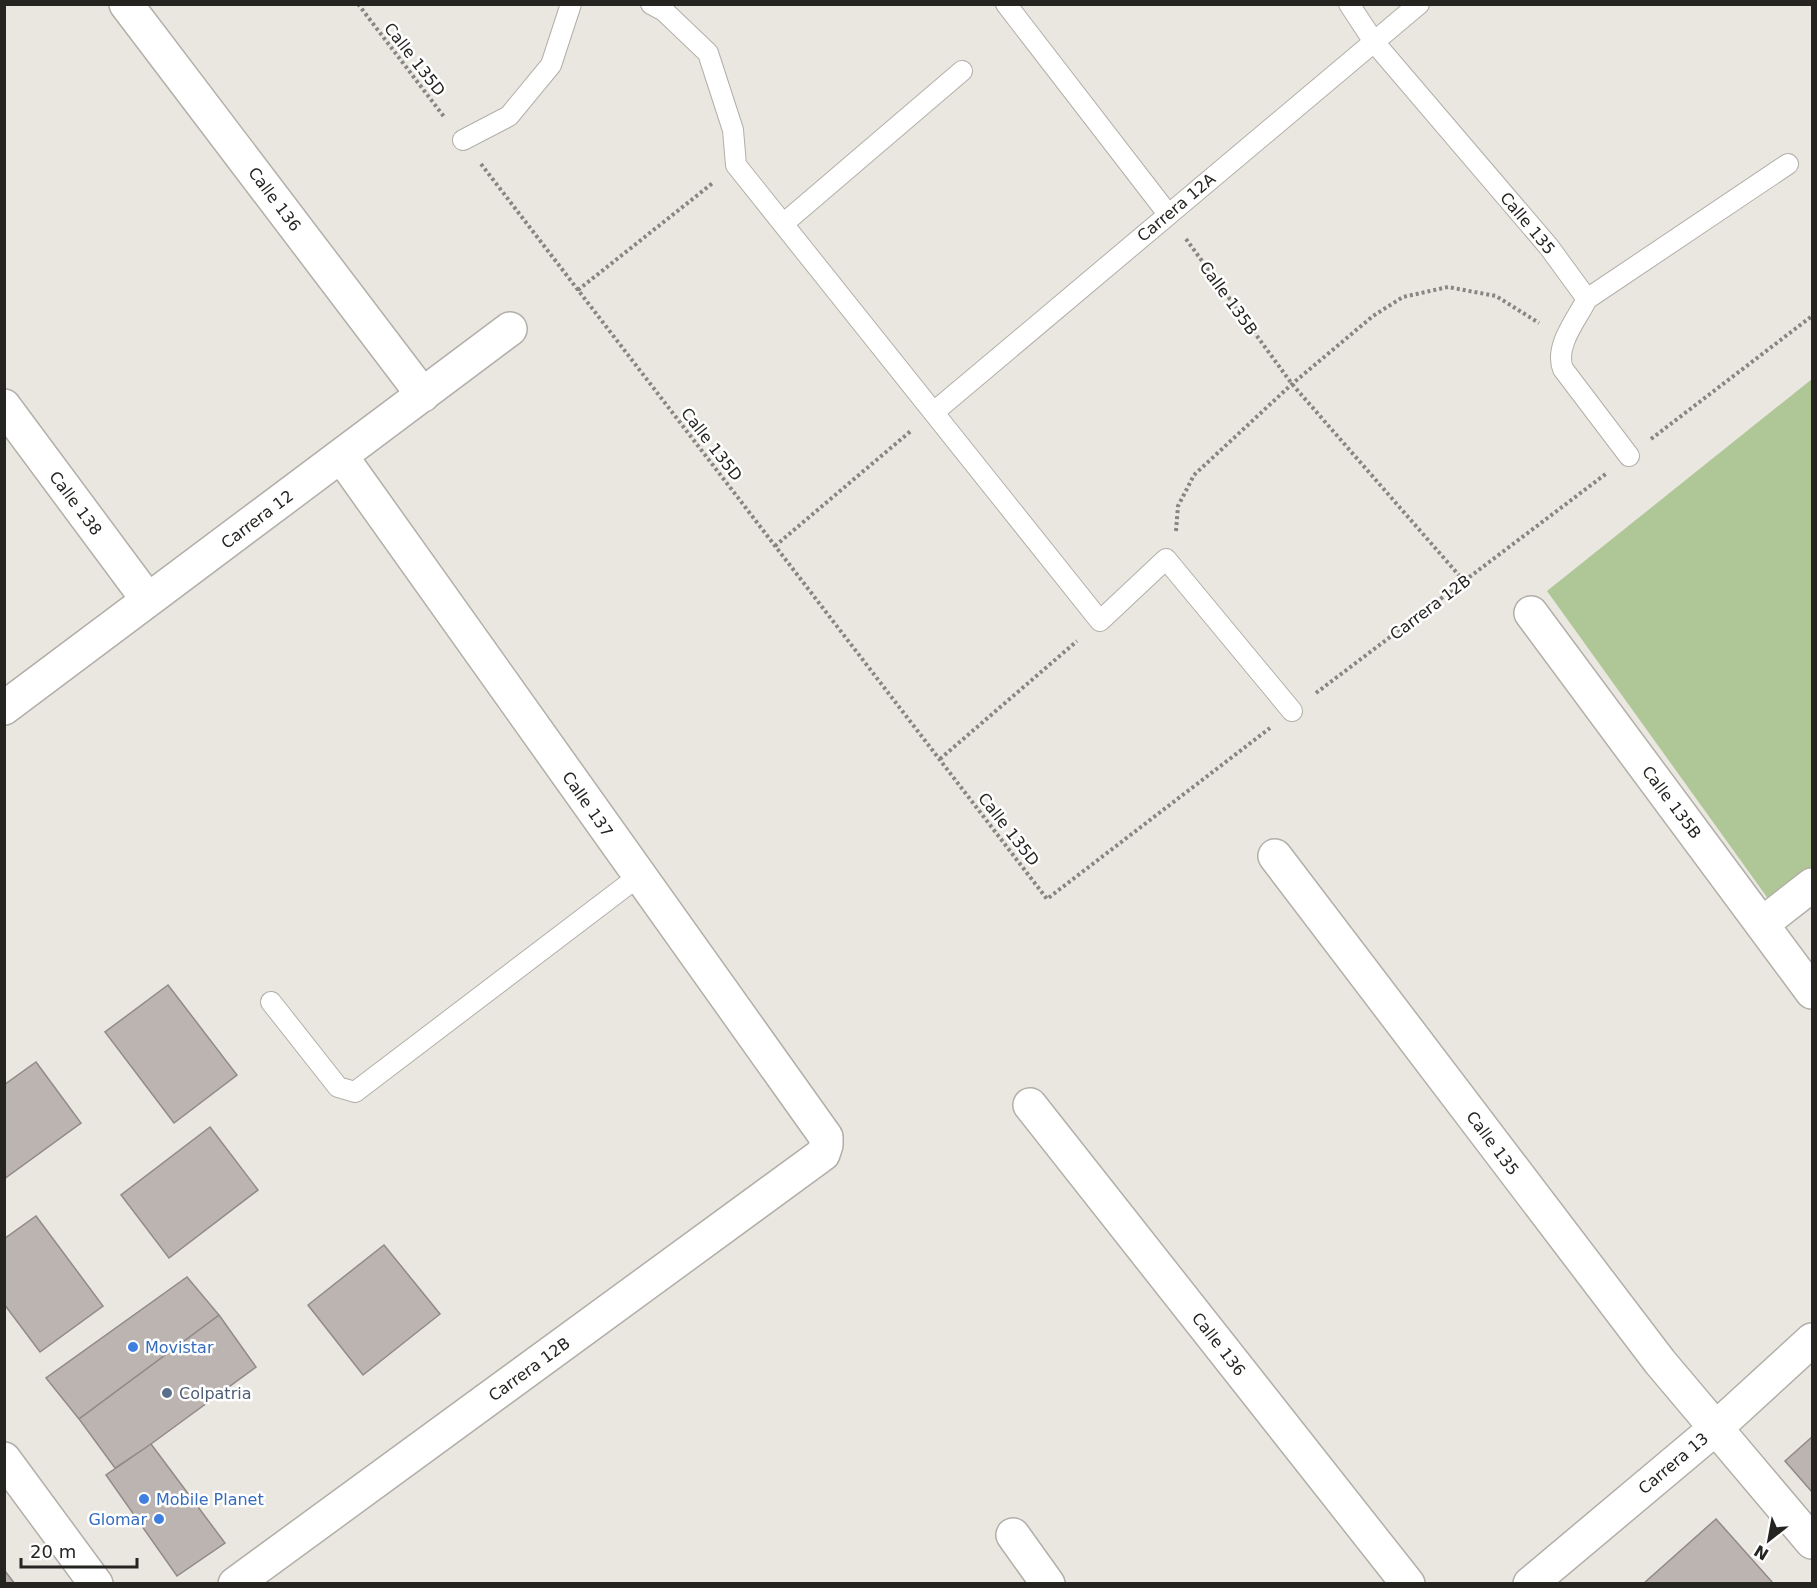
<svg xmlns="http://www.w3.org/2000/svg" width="1817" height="1588" font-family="'DejaVu Sans',sans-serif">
	<rect width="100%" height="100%" fill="#eae7e1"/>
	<!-- green -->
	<path fill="#afc796" d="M1812,379v488l-43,33 -222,-309z"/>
	<!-- building -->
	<path fill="#bbb4b1" stroke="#918a88" stroke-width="1.5" d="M168,985l69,90 -63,48 -69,-91z
		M36,1062l45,61 -77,56v-94z
		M210,1127l48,63 -89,68 -48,-63z
		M36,1216l67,90 -63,46 -36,-48v-65z
		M384,1245l56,69 -77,61 -55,-70z
		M187,1277l32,38 -140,104 -33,-41z
		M219,1315l37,52 -105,77 -36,24 -36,-49z
		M1812,1437v55l-27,-31z
		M151,1444l74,99 -48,33 -71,-101z
		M1716,1519l57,64 -130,1z
		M4,1571h1l10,13h-11z"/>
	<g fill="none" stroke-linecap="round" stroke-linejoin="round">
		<!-- service casing -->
		<g stroke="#b2afa9" stroke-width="22">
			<path id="service" d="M651,4l13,7 44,42 25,77 3,35 364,456 66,-62 126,152
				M1006,4l162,210
				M1349,4l25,38 175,205 38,52c-10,20 -33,47 -24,70l66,87
				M463,140l46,-24 42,-51 20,-61
				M783,224l179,-153
				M1587,299l201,-135
				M934,412l485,-408
				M271,1002l67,85 17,5 284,-216"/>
		</g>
		<!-- minor casing -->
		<g stroke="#b2afa9" stroke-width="36">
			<path id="minor" d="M126,4l297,391
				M4,406l144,194
				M1531,613l281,379
				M4,708l506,-379
				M1275,856l385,506 152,180
				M1762,924l50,-39
				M1030,1105l378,479
				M1013,1535l35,49
				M235,1584l588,-430 3,-9v-8l-485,-681
				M1530,1584l187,-157 95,-87"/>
		</g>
		<!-- tertiary casing -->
		<g stroke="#b2afa9" stroke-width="36">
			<path id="tertiary" d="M4,1459l92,125"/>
		</g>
		<!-- path -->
		<path stroke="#888681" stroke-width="4" stroke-dasharray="3 3" stroke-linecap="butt" d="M358,4l87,114
			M481,164l566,735 223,-171
			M1186,239l106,145 172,197
			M578,290l136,-108
			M1651,439l161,-123
			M1176,531l2,-25 16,-31 98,-91 81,-68 30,-19 45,-10 48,9 43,27
			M775,546l137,-116
			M1316,693l291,-220
			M940,759l137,-118"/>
		<!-- service -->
		<use href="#service" stroke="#fff" stroke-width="20"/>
		<!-- minor -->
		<use href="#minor" stroke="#fff" stroke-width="33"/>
		<!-- tertiary -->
		<use href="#tertiary" stroke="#fff" stroke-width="33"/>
	</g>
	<!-- markers -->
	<g fill="#3f7fe0" stroke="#fff" stroke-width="2">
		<circle cx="133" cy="1347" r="6"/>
		<circle cx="144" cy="1499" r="6"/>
		<circle cx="159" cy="1519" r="6"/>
	</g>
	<circle fill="#5c6f8a" stroke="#fff" stroke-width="2" cx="167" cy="1393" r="6"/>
	<g text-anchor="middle" stroke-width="5" stroke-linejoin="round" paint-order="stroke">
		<!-- street labels -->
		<g font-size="16" fill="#252421" stroke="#fff">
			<text transform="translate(415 59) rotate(52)" y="6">Calle 135D</text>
			<text transform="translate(275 199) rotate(53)" y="6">Calle 136</text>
			<text transform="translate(1176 207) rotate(-40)" y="6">Carrera 12A</text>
			<text transform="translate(1528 223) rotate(50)" y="6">Calle 135</text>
			<text transform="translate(1229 298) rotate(54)" y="6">Calle 135B</text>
			<text transform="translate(712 444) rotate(52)" y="6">Calle 135D</text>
			<text transform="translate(76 503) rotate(53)" y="6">Calle 138</text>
			<text transform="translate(257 519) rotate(-37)" y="6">Carrera 12</text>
			<text transform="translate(1430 607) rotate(-37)" y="6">Carrera 12B</text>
			<text transform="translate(1672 802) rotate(53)" y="6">Calle 135B</text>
			<text transform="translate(588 804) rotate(55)" y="6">Calle 137</text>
			<text transform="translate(1009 829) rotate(52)" y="6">Calle 135D</text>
			<text transform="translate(1493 1143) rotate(53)" y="6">Calle 135</text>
			<text transform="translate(1219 1344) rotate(52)" y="6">Calle 136</text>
			<text transform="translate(529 1369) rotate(-36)" y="6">Carrera 12B</text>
			<text transform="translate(1673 1463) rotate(-40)" y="6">Carrera 13</text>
		</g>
		<!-- shop labels -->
		<g font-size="16" fill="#366cbe" stroke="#fff" text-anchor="start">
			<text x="145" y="1353">Movistar</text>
			<text x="156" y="1505">Mobile Planet</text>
			<text x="147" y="1525" text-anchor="end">Glomar</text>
		</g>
		<!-- service labels -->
		<g font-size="16" fill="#4e5e75" stroke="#fff" text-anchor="start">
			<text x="179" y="1399">Colpatria</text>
		</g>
	</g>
	<!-- border -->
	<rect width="1817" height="1588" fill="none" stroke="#252421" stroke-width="12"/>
	<!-- north arrow -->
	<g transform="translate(1769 1540) rotate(211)" stroke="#ffffff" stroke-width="4.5" paint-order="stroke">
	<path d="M0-4.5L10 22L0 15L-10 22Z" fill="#252421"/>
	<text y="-9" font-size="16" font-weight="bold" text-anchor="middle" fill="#252421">N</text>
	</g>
	<!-- scale -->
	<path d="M21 1558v9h116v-9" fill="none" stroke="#252421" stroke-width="3"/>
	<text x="30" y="1558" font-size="18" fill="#252421" stroke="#ffffff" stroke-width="4.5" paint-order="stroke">20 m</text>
</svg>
